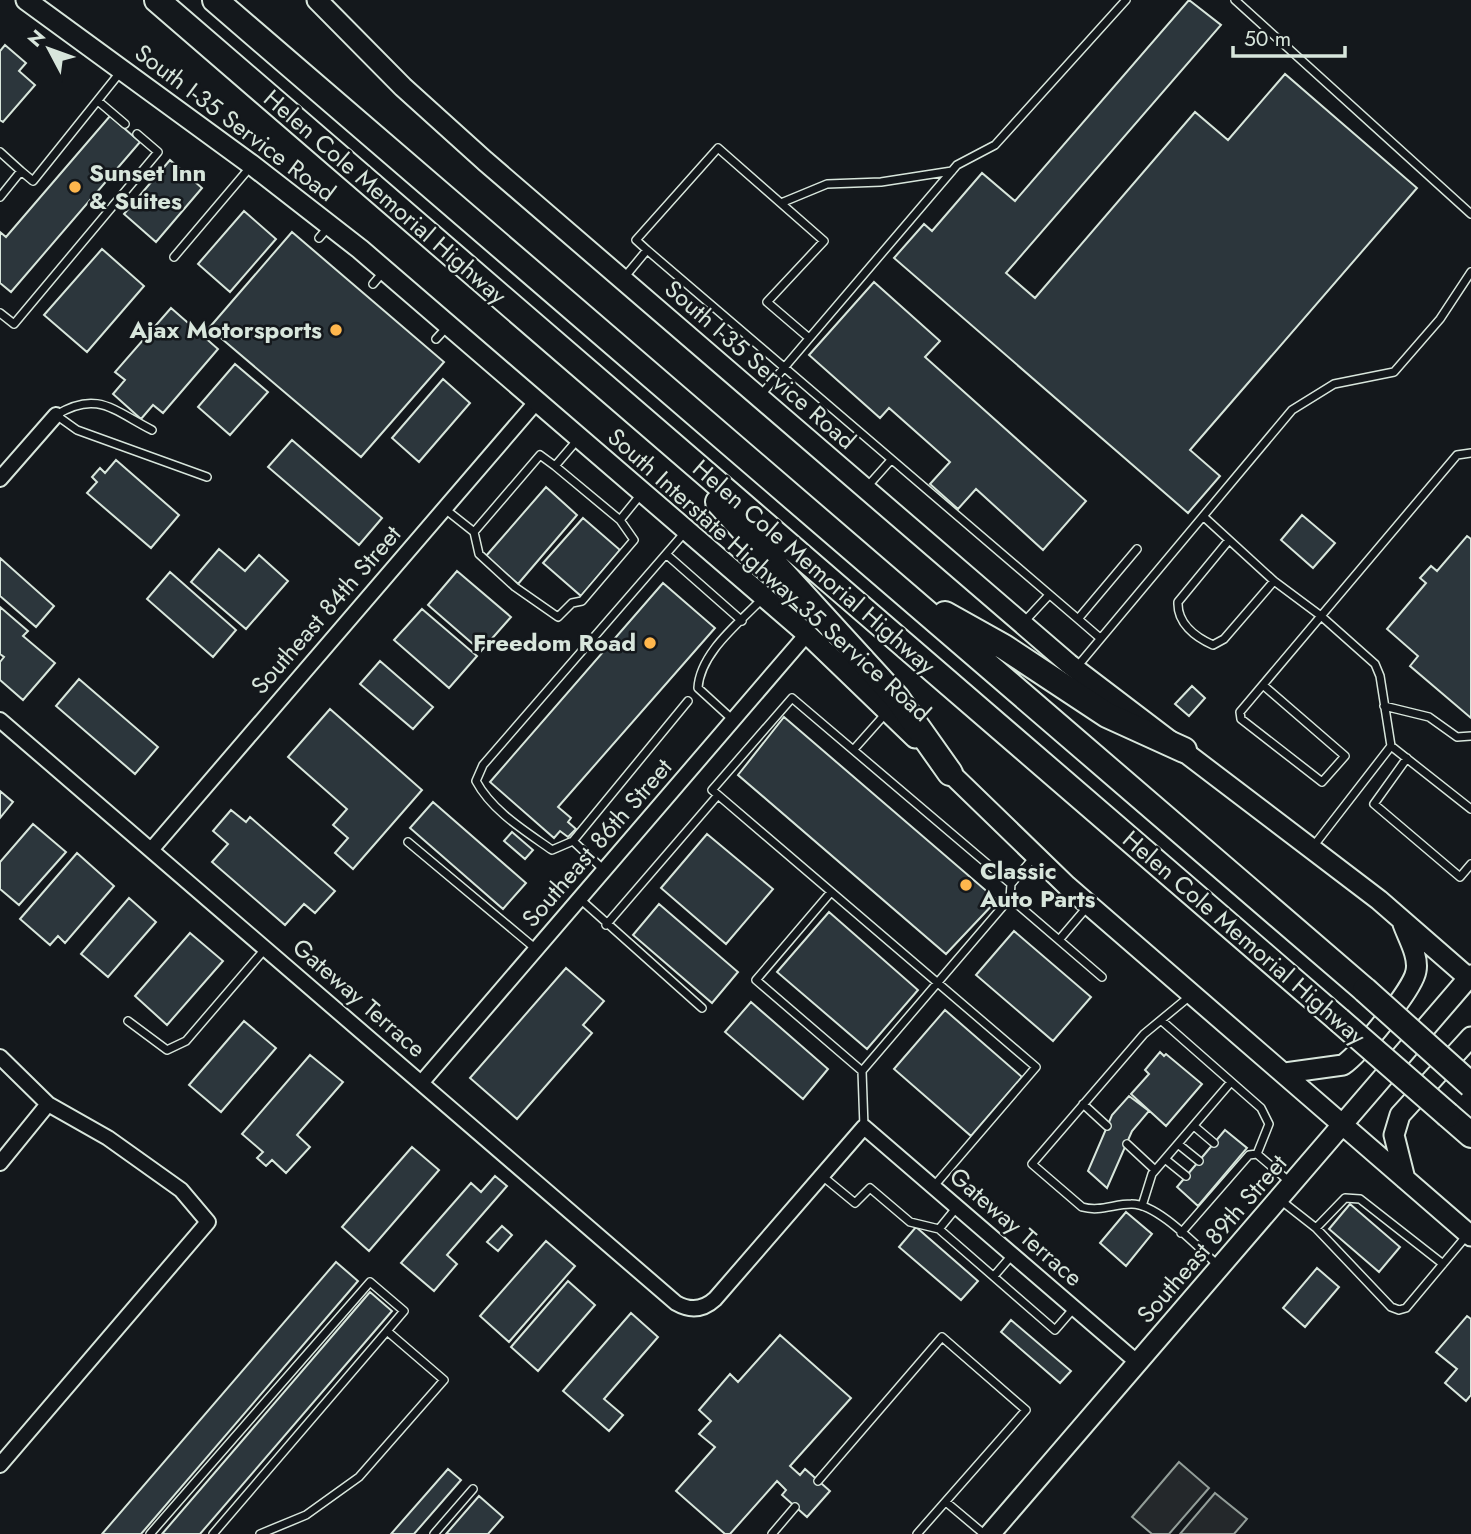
<svg xmlns="http://www.w3.org/2000/svg" width="1471" height="1534" font-family="Jost,sans-serif">
	<rect width="100%" height="100%" fill="#14181c"/>
	<!-- parking -->
	<path fill="#24282b" stroke="#939e99" stroke-width="2" d="M1179,1462l30,26 -40,46h-17l-20,-17z
		M1215,1493l32,26 -13,15h-54z"/>
	<!-- building -->
	<path fill="#2c363c" stroke="#d8e6dc" stroke-width="2" d="M1189,0l32,25 -215,248 29,25 160,-186 33,28 57,-66 132,114 -227,262 30,26 -32,37 -294,-255 30,-34 8,7 50,-58 33,28z
		M5,45l21,18 -7,8 16,14 -32,37 -3,-2v-69z
		M110,116l30,26 -129,150 -11,-9v-51l6,5z
		M170,160l32,28 -46,54 -32,-28z
		M244,211l32,28 -46,53 -32,-28z
		M292,232l152,130 -83,95 -152,-129z
		M102,249l42,37 -57,66 -43,-37z
		M874,282l66,59 -15,16 161,144 -43,49 -67,-61 -18,20 -28,-25 20,-22 -61,-54 -9,10 -71,-63z
		M171,308l47,41 -55,64 -10,-8 -12,14 -28,-25 12,-14 -10,-8z
		M235,364l33,28 -38,43 -32,-28z
		M443,379l27,24 -51,59 -27,-24z
		M292,440l90,78 -23,27 -91,-78z
		M116,460l63,55 -28,33 -64,-55 10,-11 -5,-5 8,-9 5,5z
		M546,487l31,28 -59,69 -32,-28z
		M1302,515l33,28 -22,25 -32,-28z
		M583,518l37,32 -39,46 -38,-33z
		M1467,536l4,3v179l-61,-52 8,-10 -31,-27 39,-46 -6,-5 11,-12 6,5z
		M219,549l26,22 14,-16 29,26 -42,48 -55,-47z
		M0,558l54,48 -18,21 -36,-31z
		M457,571l54,46 -30,34 -53,-46z
		M170,572l66,58 -23,27 -66,-58z
		M663,583l52,45 -157,179 13,11 -3,4 8,7 -8,8 -8,-6 -6,7 -64,-56z
		M0,607l28,24 -5,5 32,27 -32,37 -23,-20v-18l4,-5 -4,-3z
		M422,609l55,47 -28,32 -55,-48z
		M380,661l53,46 -20,22 -53,-45z
		M79,679l79,68 -23,27 -79,-68z
		M1192,686l13,12 -16,18 -14,-12z
		M330,709l92,81 -69,79 -18,-16 13,-15 -15,-13 14,-16 -59,-52z
		M784,717l213,183 -51,54 -208,-179z
		M0,791l13,11 -13,16z
		M433,802l93,81 -23,26 -93,-81z
		M231,810l15,12 4,-5 85,74 -20,22 -11,-9 -19,21 -73,-63 16,-18 -15,-13z
		M33,824l33,28 -47,53 -19,-16v-27z
		M512,832l21,18 -8,9 -21,-18z
		M707,834l66,55 -47,55 -65,-56z
		M77,853l37,33 -49,57 -7,-7 -8,9 -30,-26z
		M129,898l27,24 -48,55 -27,-23z
		M659,904l79,68 -26,31 -79,-68z
		M829,912l89,78 -51,59 -90,-77z
		M1014,931l77,66 -38,44 -77,-66z
		M190,933l33,28 -56,64 -32,-29z
		M566,968l38,33 -21,24 9,8 -75,86 -47,-41z
		M751,1002l77,67 -25,30 -78,-67z
		M945,1010l77,67 -51,59 -77,-67z
		M244,1021l32,27 -55,64 -32,-27z
		M1160,1052l4,4 2,-2 36,30 -36,42 -35,-32 18,-20 -4,-4z
		M310,1055l33,27 -46,53 13,12 -24,26 -14,-13 -6,6 -9,-8 6,-6 -21,-18z
		M1129,1096l20,15 -17,20 -25,57 -19,-17 24,-56z
		M1225,1130l22,18 -49,58 -21,-19z
		M412,1147l27,23 -70,81 -27,-24z
		M495,1176l12,10 -60,69 10,9 -23,27 -33,-28 70,-80 10,9z
		M1350,1204l50,43 -21,25 -50,-43z
		M1126,1212l26,22 -26,32 -26,-23z
		M502,1226l10,9 -14,16 -11,-9z
		M916,1227l62,54 -17,19 -62,-53z
		M546,1241l29,25 -66,76 -29,-26z
		M336,1262l22,19 -217,253h-39z
		M1317,1268l22,19 -34,40 -22,-19z
		M568,1281l27,24 -57,66 -27,-24z
		M370,1292l22,19 -192,223h-38z
		M631,1313l27,24 -54,62 19,16 -14,16 -46,-40z
		M1467,1316l4,3v76l-5,6 -21,-18 12,-14 -21,-17z
		M1011,1320l60,51 -11,12 -59,-51z
		M780,1335l71,63 -61,68 10,9 5,-6 25,22 -23,26 -25,-22 4,-5 -9,-9 -47,53h-5l-49,-43 39,-44 -16,-13 12,-13 -12,-11 31,-36 8,8z
		M448,1469l13,11 -47,54h-23z
		M479,1496l24,21 -15,17h-42z"/>
	<g fill="none" stroke-linecap="round" stroke-linejoin="round">
		<!-- lane casing -->
		<g stroke="#d8e6dc" stroke-width="10">
			<path id="lane" d="M1235,0l236,214
				M98,101l27,23
				M0,152l21,19
				M0,197l21,-26 12,10 89,-111
				M781,203l46,-19 54,-2 71,-11
				M319,238l11,-13
				M647,250l431,369 59,-70
				M174,257l78,-92
				M623,279l24,-29 -11,-10 82,-92 106,93 -57,61 42,36
				M373,284l11,-13
				M0,313l14,11 144,-172 -21,-18
				M436,339l12,-13
				M760,396l197,-231 38,-20 131,-145
				M152,430c-39,-20 -55,-40 -96,-15l21,15 130,47
				M555,466l65,54 22,-27
				M866,488l25,-28
				M445,509l29,23 66,-77 15,11 24,-28
				M1204,517l70,64 47,35 136,-161 14,-2
				M686,531l-203,234 -7,16c16,30 49,50 76,69l21,-9 115,-140
				M474,532l5,22 36,33 43,30 14,-14 10,-2 52,-61 -14,-20
				M1229,540l-51,62c-1,21 17,35 35,43l11,-6 50,-58
				M666,554l76,67
				M1078,619l22,19
				M1023,623l26,-28
				M1076,668l216,-258 42,-26 60,-12 46,-53 31,-47
				M1263,685l82,71 -23,26 -81,-63 -1,-7 81,-96 54,48 5,12 11,70 -79,102
				M1384,706l45,11 28,20 14,-1
				M733,720l-35,-32c2,-35 41,-65 64,-89
				M1391,746l80,63
				M855,748l32,-36
				M1407,758l-33,46 86,73 11,-13
				M573,841l31,29
				M408,842l128,107
				M1011,884l23,-27
				M831,892l-75,88 106,91
				M1010,898l92,79
				M580,899l122,109
				M606,925l112,-130
				M1059,940l29,-34
				M1190,996l-46,38 -112,130 50,43c18,5 32,-3 49,-3 27,-1 68,45 88,62
				M128,1021l39,29 19,-9 79,-92
				M1162,1021l99,87 8,16 -12,30
				M1083,1104l24,22
				M1194,1126l20,17
				M864,1127l-2,-56 148,-173 1,-14 -219,-186 -80,92 6,5c106,91 212,182 318,272l-102,119
				M1127,1144l28,26
				M1178,1144l21,17
				M1257,1154l34,29
				M1165,1159l21,17
				M821,1175l34,28 15,-15 40,34 29,7
				M1279,1199l37,29 75,79 8,3 7,-2 62,-74
				M1142,1206l10,-32 79,-92
				M957,1207l-18,22 116,101 19,-22
				M1316,1228l29,-30 15,1 83,65
				M1181,1233l68,-78 8,-1
				M994,1276l19,-22
				M818,1481l124,-144 84,73 -109,124
				M946,1502l38,32
				M150,1534l220,-252 34,29 -17,20
				M213,1534l174,-203 57,49 -85,97 -53,38 -46,19
				M434,1534l39,-45
				M772,1534l23,-27"/>
		</g>
		<!-- street casing -->
		<g stroke="#d8e6dc" stroke-width="18">
			<path id="street" d="M0,479l56,-64
				M0,720l676,583c14,8 27,7 39,-4l149,-172 274,236
				M151,850l386,-449
				M0,1057l48,47 -48,59
				M422,1082l385,-448
				M0,1465l208,-243 -27,-32 -73,-52 -60,-34"/>
		</g>
		<!-- secondary casing -->
		<g stroke="#d8e6dc" stroke-width="23">
			<path id="secondary" d="M26,0l226,165 108,84 447,385 108,104
				M317,0l86,87 82,74 584,503 310,236 92,80
				M941,764l126,122 404,350
				M1285,1073l58,-8c16,-11 70,-75 73,-94 3,-15 -8,-33 -13,-47
				M1405,1179l-11,-44 6,-20 71,-78
				M990,1534l481,-559"/>
		</g>
		<!-- highway casing -->
		<g stroke="#d8e6dc" stroke-width="28">
			<path id="highway" d="M157,0l1182,1020
				M215,0l1150,990
				M718,502l179,196 53,75
				M945,614l59,33 103,68 77,35
				M1448,1115l23,20"/>
		</g>
		<!-- lane -->
		<use href="#lane" stroke="#14181c" stroke-width="7"/>
		<!-- street -->
		<use href="#street" stroke="#14181c" stroke-width="14"/>
		<!-- secondary -->
		<use href="#secondary" stroke="#14181c" stroke-width="19"/>
		<!-- highway -->
		<use href="#highway" stroke="#14181c" stroke-width="24"/>
		<!-- highway-bridge casing -->
		<g stroke="#d8e6dc" stroke-width="28" stroke-linecap="butt">
			<path id="highway-bridge" d="M1365,990l106,95
				M1339,1020l109,95"/>
		</g>
		<!-- highway-bridge -->
		<use href="#highway-bridge" stroke="#14181c" stroke-width="24"/>
	</g>
	<!-- markers -->
	<g fill="#ffb74d" stroke="#14181c" stroke-width="2.5">
		<circle cx="75" cy="187" r="7"/>
		<circle cx="336" cy="330" r="7"/>
		<circle cx="650" cy="643" r="7"/>
		<circle cx="966" cy="885" r="7"/>
	</g>
	<g text-anchor="middle" stroke-width="5" stroke-linejoin="round" paint-order="stroke">
		<!-- street labels -->
		<g font-size="24" fill="#d8e6dc" stroke="#14181c">
			<text transform="translate(235 123) rotate(37)" y="8">South I-35 Service Road</text>
			<text transform="translate(385 197) rotate(41)" y="8">Helen Cole Memorial Highway</text>
			<text transform="translate(760 365) rotate(41)" y="8">South I-35 Service Road</text>
			<text transform="translate(814 567) rotate(41)" y="8">Helen Cole Memorial Highway</text>
			<text transform="translate(769 575) rotate(42)" y="8">South Interstate Highway 35 Service Road</text>
			<text transform="translate(326 610) rotate(-49)" y="8">Southeast 84th Street</text>
			<text transform="translate(597 843) rotate(-49)" y="8">Southeast 86th Street</text>
			<text transform="translate(1244 938) rotate(41)" y="8">Helen Cole Memorial Highway</text>
			<text transform="translate(359 998) rotate(41)" y="8">Gateway Terrace</text>
			<text transform="translate(1016 1227) rotate(41)" y="8">Gateway Terrace</text>
			<text transform="translate(1212 1239) rotate(-49)" y="8">Southeast 89th Street</text>
		</g>
		<!-- poi labels -->
		<g font-size="24" font-weight="bold" fill="#d8e6dc" stroke="#14181c" text-anchor="start">
			<text x="89" y="181">Sunset Inn<tspan x="89" dy="28">&amp; Suites</tspan></text>
			<text x="322" y="338" text-anchor="end">Ajax Motorsports</text>
			<text x="636" y="651" text-anchor="end">Freedom Road</text>
			<text x="980" y="879">Classic<tspan x="980" dy="28">Auto Parts</tspan></text>
		</g>
	</g>
	<!-- north arrow -->
	<g transform="translate(49 49) rotate(311)" stroke="#14181c" stroke-width="5" paint-order="stroke">
	<path d="M0-5L12 26L0 18L-12 26Z" fill="#d8e6dc"/>
	<text y="-10" font-size="19" font-weight="bold" text-anchor="middle" fill="#d8e6dc">N</text>
	</g>
	<!-- scale -->
	<path d="M1233 46v10h112v-10" fill="none" stroke="#d8e6dc" stroke-width="3.5"/>
	<text x="1244" y="46" font-size="21" fill="#d8e6dc" stroke="#14181c" stroke-width="5" paint-order="stroke">50 m</text>
</svg>
